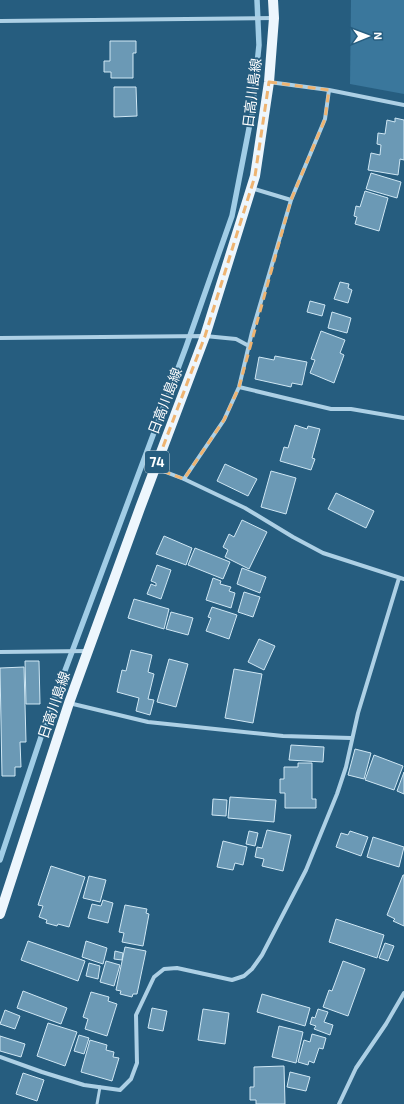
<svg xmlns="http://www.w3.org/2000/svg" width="404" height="1104" font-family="'Exo 2','Noto Sans JP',sans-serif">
	<rect width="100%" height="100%" fill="#265d7f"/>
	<!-- green -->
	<path fill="#3a779c" d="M351,0h53v94l-54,-10z"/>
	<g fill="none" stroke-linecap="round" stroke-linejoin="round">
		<!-- stream -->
		<path stroke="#a1cde6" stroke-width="5.5" d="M0,860l48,-144 138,-369 46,-131 20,-103 7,-68 -2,-45"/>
	</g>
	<!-- building -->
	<path fill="#6b99b5" stroke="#cfe7f4" d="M110,41h26v12h-3v25h-22v-6h-7v-11h6z
		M114,87h22l1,29 -23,1z
		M395,118l9,2v40l-4,-1 -2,16 -30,-5 3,-17 9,2 1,-10 -4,-1 1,-11 7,1 2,-14 8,2z
		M371,173l30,9 -4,16 -31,-9z
		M365,191l23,7 -9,33 -24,-7 2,-7 -3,-1 2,-10 4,1z
		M340,282l9,2 -1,4 4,2 -4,13 -14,-4z
		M310,301l15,4 -3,11 -15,-4z
		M332,312l19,6 -4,15 -19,-5z
		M321,331l24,9 -5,13 4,2 -10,28 -24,-10 5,-13 -4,-1z
		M275,356l32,6 -5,23 -10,-2 -1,4 -36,-8 4,-22 15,3z
		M295,425l12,4 1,-3 12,3 -8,29 3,1 -4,11 -31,-9 4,-14 4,1z
		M225,464l32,15 -9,17 -31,-15z
		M271,471l25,7 -10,36 -25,-7z
		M336,493l38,18 -8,17 -38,-19z
		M242,520l25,12 -18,37 -24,-12 3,-7 -5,-3 6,-13 5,3z
		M164,536l28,12 -6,17 -30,-11z
		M195,548l35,14 -7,17 -35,-14z
		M157,565l14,5 -10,29 -14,-5 4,-10 5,2v-3l-5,-2z
		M242,568l24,9 -6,16 -23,-9z
		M213,578l8,3 -1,3 11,3 -2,4 6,2 -4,15 -25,-8z
		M244,592l16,5 -7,20 -15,-5z
		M134,599l35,10 -5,20 -36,-11z
		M212,607l25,8 -8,24 -23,-8 5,-13 -3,-1z
		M171,612l22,6 -5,17 -22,-6z
		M259,639l16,7 -11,24 -16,-8z
		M131,650l21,5 -4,17 6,2 -6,25 6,1 -4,15 -14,-4 3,-13 -22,-6 5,-22 4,1z
		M169,659l19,5 -12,43 -19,-5z
		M25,661h14l1,43h-14z
		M24,667l2,75h-6l1,25h-6v9h-13l-2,-108z
		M234,669l28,5 -9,49 -28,-5z
		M291,745l33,2 -1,15 -34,-2z
		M355,749l16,4 -7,26 -16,-4z
		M374,755l29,11 -9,24 -29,-10z
		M298,763h14v36h4v9h-31v-15h-5v-14h4v-12h14z
		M404,772v22l-7,-3z
		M230,797l46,3 -2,22 -46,-4z
		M213,799l14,1 -1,16 -14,-1z
		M267,830l24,5 -8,36 -21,-5 2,-7 -9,-2 2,-10 5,1z
		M249,831l9,2 -3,13 -9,-2z
		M350,831l18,6 -7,19 -25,-9 5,-14 7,2z
		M373,837l31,10 -5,20 -32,-10z
		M223,841l24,6 -4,18 -8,-2 -2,7 -16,-3z
		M51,866l34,11 -16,50 -11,-3 -1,2 -11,-3 1,-3 -8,-3 4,-11 -5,-1z
		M403,875h1v51l-11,-5 2,-2 -8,-4z
		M89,876l17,4 -6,22 -17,-4z
		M103,900l10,3 -5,20 -20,-5 4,-14 9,2z
		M125,905l22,4 -1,4 3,1 -6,32 -21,-4 2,-9 -5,-1z
		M336,919l48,16 -7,23 -48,-16z
		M28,941l57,20 -7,20 -57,-21z
		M86,941l21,7 -4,16 -21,-7z
		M385,943l9,3 -6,15 -9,-3z
		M125,947l21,4 -9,43h-4l-1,3 -12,-3 1,-3 -5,-1z
		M115,951l8,2 -1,7 -8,-1z
		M106,961l14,4 -6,21 -14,-4z
		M343,961l22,8 -17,47 -25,-9 6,-17 3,1z
		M89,963l11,3 -2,13 -12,-3z
		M23,991l44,17 -6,16 -44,-16z
		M91,992l18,5 -1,4 9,3 -10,32 -22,-7 3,-10 -5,-2z
		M262,994l48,14 -5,18 -48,-14z
		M152,1008l15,3 -4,20 -15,-3z
		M203,1009l26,4 -4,31 -27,-4z
		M318,1009l10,3 -4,10 9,3 -3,10 -16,-6 2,-3 -6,-2 2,-7 3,1z
		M5,1010l15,6 -5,13 -15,-5z
		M48,1023l29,9 -12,34 -28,-10z
		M279,1026l24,6 -7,31 -24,-6z
		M312,1034l14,4 -3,11 -4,-1 -5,15 -5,-2 -1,4 -10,-3 6,-22 6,2z
		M79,1035l10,3 -5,16 -10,-3z
		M0,1036l25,8 -4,13 -21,-6z
		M90,1040l17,5 -1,5 8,2 -1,5 6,1 -7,23 -31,-9z
		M284,1066l1,38h-29v-4h-6v-13h4v-20z
		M290,1072l20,5 -4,14 -19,-4z
		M23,1073l21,7 -7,21 -21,-7z"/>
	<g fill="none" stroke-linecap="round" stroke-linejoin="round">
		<!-- lane -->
		<path stroke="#add0e5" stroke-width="3" d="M97,1104l3,-17"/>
		<!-- street -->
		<path stroke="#add0e5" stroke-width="4" d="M0,21l273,-3
			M269,82l60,8 75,15
			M251,188l40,12
			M0,338l205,-2 31,3 13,7
			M239,387l92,22h20l53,9
			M155,468l29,11 61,29 48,29 30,16 81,26
			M184,479l40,-59 15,-33 13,-55 39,-132 34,-81 4,-29
			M0,652l88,-1
			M69,703l79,19 135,14 68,2
			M0,1057l42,15 42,13 36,5 11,-11 6,-16 -1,-48 18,-38 10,-8 13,-1 55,12 12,-4 8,-7 10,-14 44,-85 31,-76 9,-27 12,-54 41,-135
			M339,1104l17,-36 30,-44 18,-31"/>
		<!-- primary -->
		<path stroke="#edf6fd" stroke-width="10" d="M0,914l69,-211 71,-195 65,-172 50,-160 14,-94 5,-64 -1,-18"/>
	</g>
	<!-- marked area -->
	<path fill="none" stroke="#eeb472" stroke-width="3" stroke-dasharray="8 5" stroke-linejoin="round" d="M269,82l60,8 -4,29 -34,81 -52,187 -15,33 -40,59 -29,-11 50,-132 50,-160z"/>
	<g text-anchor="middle" stroke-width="3.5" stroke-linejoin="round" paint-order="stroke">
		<!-- shield labels -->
		<rect fill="#265d7f" stroke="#beced9" stroke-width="1" x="145" y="451" width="24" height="22" rx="3"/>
		<g font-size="13" font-weight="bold" fill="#fff">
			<text x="157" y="467">74</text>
		</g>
		<!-- street labels -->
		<g font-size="14" fill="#fff" stroke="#265d7f">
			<text transform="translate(252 93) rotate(-83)" y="5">日高川島線</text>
			<text transform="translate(165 401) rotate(-69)" y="5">日高川島線</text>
			<text transform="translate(54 705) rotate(-71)" y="5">日高川島線</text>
		</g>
	</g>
	<!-- north arrow -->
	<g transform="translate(368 36) rotate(89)" stroke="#265d7f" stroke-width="3" paint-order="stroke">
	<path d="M0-3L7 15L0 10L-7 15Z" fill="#ffffff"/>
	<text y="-6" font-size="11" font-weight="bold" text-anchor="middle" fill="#ffffff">N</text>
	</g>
</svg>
